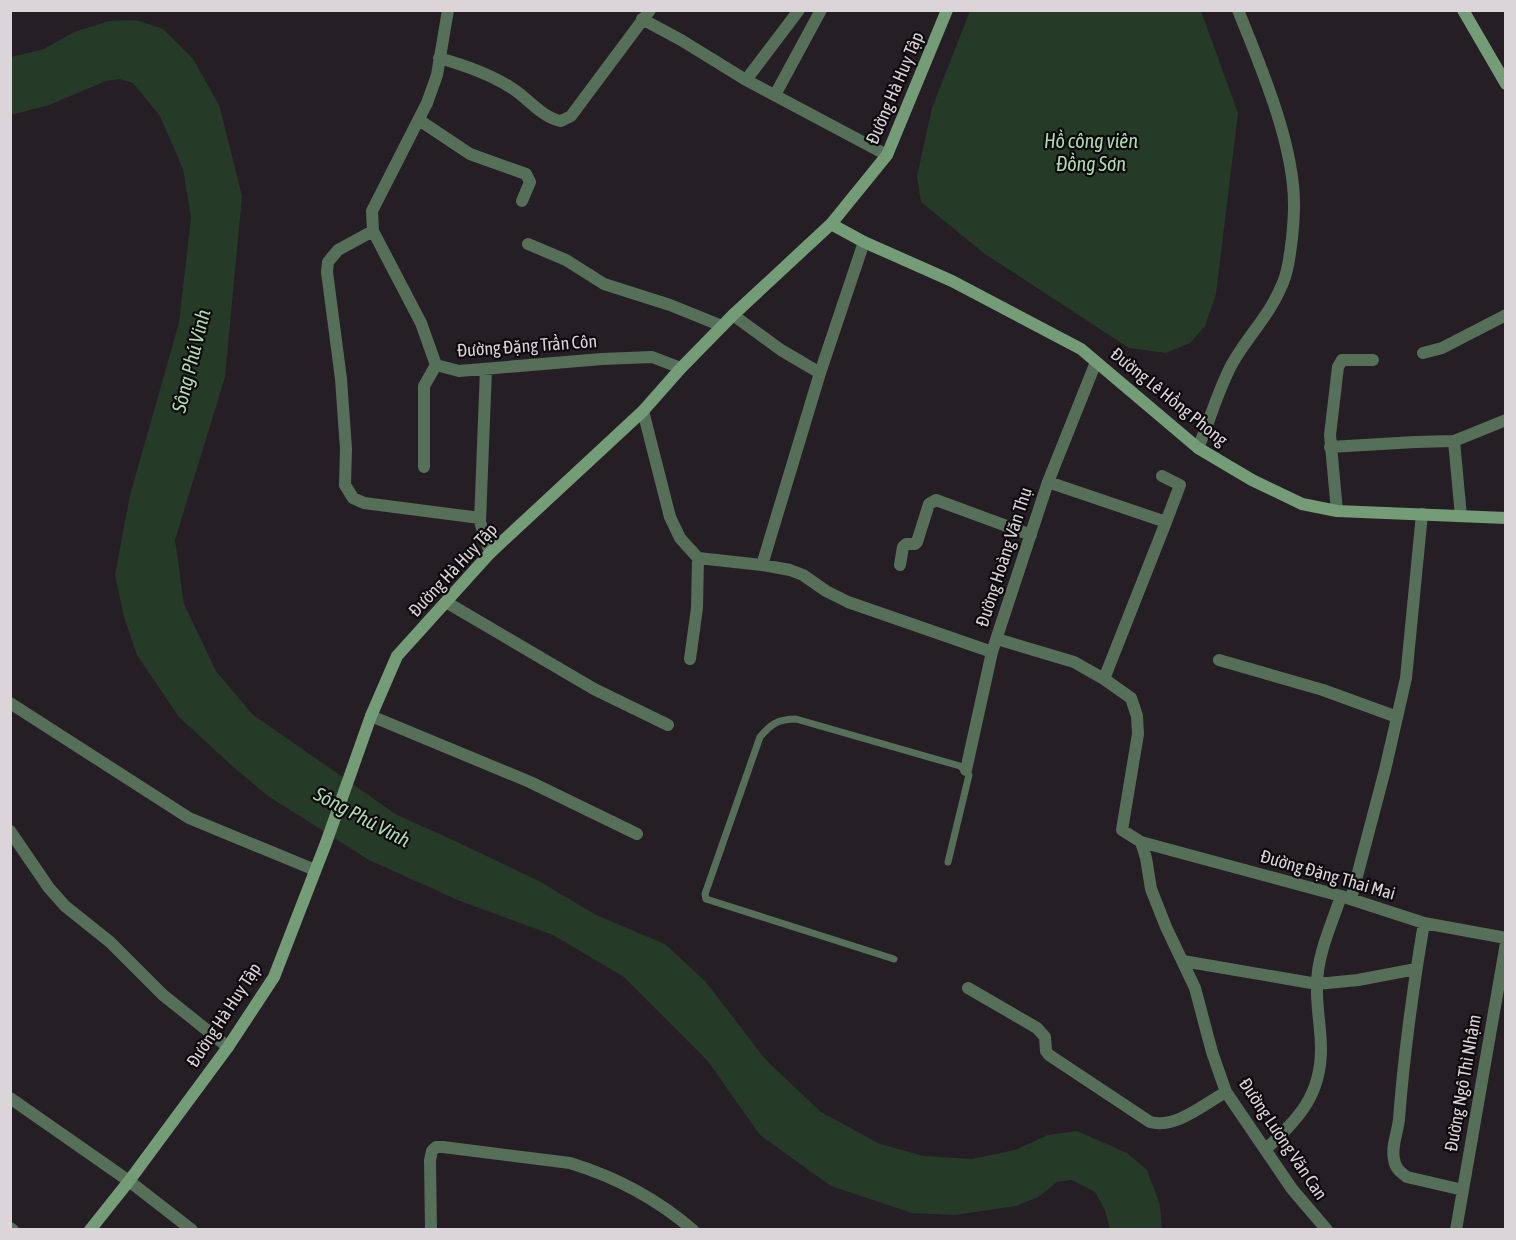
<svg xmlns="http://www.w3.org/2000/svg" width="1516" height="1240" font-family="'Asap Condensed',sans-serif">
	<rect width="100%" height="100%" fill="#261e25"/>
	<!-- water -->
	<path fill="#263a28" d="M970,11h231l37,102 -22,181 -11,32 -15,17 -24,10 -37,-5 -144,-94 -64,-52 -4,-26 15,-68z
		M136,20l27,9 30,30 26,46 23,91 -17,181 -50,163 9,64 32,67 36,43 145,101 56,25 86,41 57,34 69,29 40,37 61,79 55,52 59,32 44,12 48,3 43,-9 33,-15 29,-4 50,22 20,17 13,35 2,24h-52l-5,-19 -10,-18 -23,-12 -15,2 -19,15 -22,9 -61,9 -43,-2 -81,-27 -71,-51 -53,-75 -83,-83 -71,-42 -93,-34 -91,-41 -101,-64 -37,-31 -52,-48 -42,-62 -13,-38 -9,-42 15,-80 49,-172 12,-105 -8,-49 -23,-53 -27,-33 -14,-4 -13,2 -57,24 -38,10v-58l33,-8 30,-17 35,-11z"/>
	<g fill="none" stroke-linecap="round" stroke-linejoin="round">
		<!-- lane -->
		<path stroke="#566f58" stroke-width="7" d="M894,959l-188,-60 -1,-5 55,-157c11,-13 18,-18 36,-18l164,47 6,4 3,5 -21,87"/>
		<!-- street -->
		<path stroke="#566f58" stroke-width="12" d="M448,10l-11,65 -10,28 -55,108 1,20 48,92 15,42 23,6 143,-12 50,-2 29,11
			M642,19l39,21 65,40 141,75
			M439,58c25,7 49,15 71,29 16,9 32,31 51,34l10,-5 79,-106
			M746,80l53,-70
			M775,95l46,-85
			M419,120l51,34 56,20 4,8 -8,19
			M373,231l-35,19 -10,12 -1,10 14,107 5,70 -1,36 8,13 11,5 116,15
			M528,244l38,16 38,24 66,21 52,21
			M733,315l48,35 39,23
			M1423,353l19,-5 64,-33
			M486,369l-6,153 10,31
			M643,411l27,106 10,21 18,20 64,7 28,5 13,5 23,16 22,11 144,50
			M1454,441l7,75
			M1330,447l85,-5 39,-1 52,-21
			M1198,448c12,-28 20,-58 34,-84 15,-27 37,-48 49,-77 7,-14 9,-33 11,-49 1,-10 2,-21 2,-31 1,-61 -33,-140 -56,-197
			M424,467v-81l12,-21
			M1162,476l18,9 -14,37
			M1048,482l118,40 -62,157
			M1337,511l-7,-76 8,-68 4,-7h31
			M762,565l58,-192 44,-131
			M900,565l3,-18 3,-3h9l2,-2 12,-38 7,-4 95,35
			M446,602l148,87 74,36
			M997,639l77,23 30,17 27,19 6,18 1,18 -16,96 19,12 200,54 83,27 82,15
			M690,659l7,-51 1,-50
			M1219,660l104,30 74,27
			M10,703l179,115 126,52
			M371,716l159,66 107,52
			M966,770l26,-118 56,-170 48,-120
			M10,831l39,57 16,18 45,36 53,53 65,52
			M1141,842l5,16 5,31 15,38 29,61 17,64 14,40 66,97 35,41
			M1351,899l34,-129 21,-92 16,-164
			M1424,923c-11,65 -20,130 -25,196 -1,12 -8,28 -5,40 1,9 6,13 13,18l56,13
			M1183,961l134,23 41,-4 58,-11
			M968,988l69,40 8,9 1,14 3,4 101,67c26,7 54,-18 76,-30
			M10,1098l119,83 63,49
			M1266,1149c32,-30 55,-53 55,-100 0,-22 -5,-43 -4,-64 0,-31 15,-61 24,-89
			M10,1228l3,2
			M431,1230l-1,-70 2,-9 4,-4h7l127,16c46,14 87,36 123,67
			M1456,1230l50,-287"/>
		<!-- secondary -->
		<path stroke="#739c77" stroke-width="12" d="M1463,10l43,74
			M831,224l33,18 88,39 129,68 117,99 54,32 50,24 35,7 169,7
			M90,1230l39,-49 99,-134 46,-70 52,-134 45,-127 26,-60 93,-103 153,-142 38,-43 52,-53 98,-91 56,-69 60,-145"/>
	</g>
	<g text-anchor="middle" stroke-width="4.5" stroke-linejoin="round" paint-order="stroke">
		<!-- street labels -->
		<g font-size="18" fill="#dbd5da" stroke="#0d090c">
			<text transform="translate(895 88) rotate(-67)" y="6">Đường Hà Huy Tập</text>
			<text transform="translate(527 346) rotate(-4)" y="6">Đường Đặng Trần Côn</text>
			<text transform="translate(1169 397) rotate(39)" y="6">Đường Lê Hồng Phong</text>
			<text transform="translate(1004 557) rotate(-72)" y="6">Đường Hoàng Văn Thụ</text>
			<text transform="translate(453 570) rotate(-47)" y="6">Đường Hà Huy Tập</text>
			<text transform="translate(1328 875) rotate(16)" y="6">Đường Đặng Thai Mai</text>
			<text transform="translate(224 1015) rotate(-57)" y="6">Đường Hà Huy Tập</text>
			<text transform="translate(1463 1083) rotate(-80)" y="6">Đường Ngô Thì Nhậm</text>
			<text transform="translate(1283 1139) rotate(56)" y="6">Đường Lương Văn Can</text>
		</g>
		<!-- water labels -->
		<g font-size="20" font-style="italic" fill="#aedab2" stroke="#0d090c">
			<text x="1091" y="148">Hồ công viên<tspan x="1091" dy="23">Đồng Sơn</tspan></text>
			<text transform="translate(191 361) rotate(-76)" y="7">Sông Phú Vinh</text>
			<text transform="translate(362 817) rotate(28)" y="7">Sông Phú Vinh</text>
		</g>
	</g>
	<!-- border -->
	<rect width="1516" height="1240" fill="none" stroke="#dbd5da" stroke-width="24"/>
</svg>
